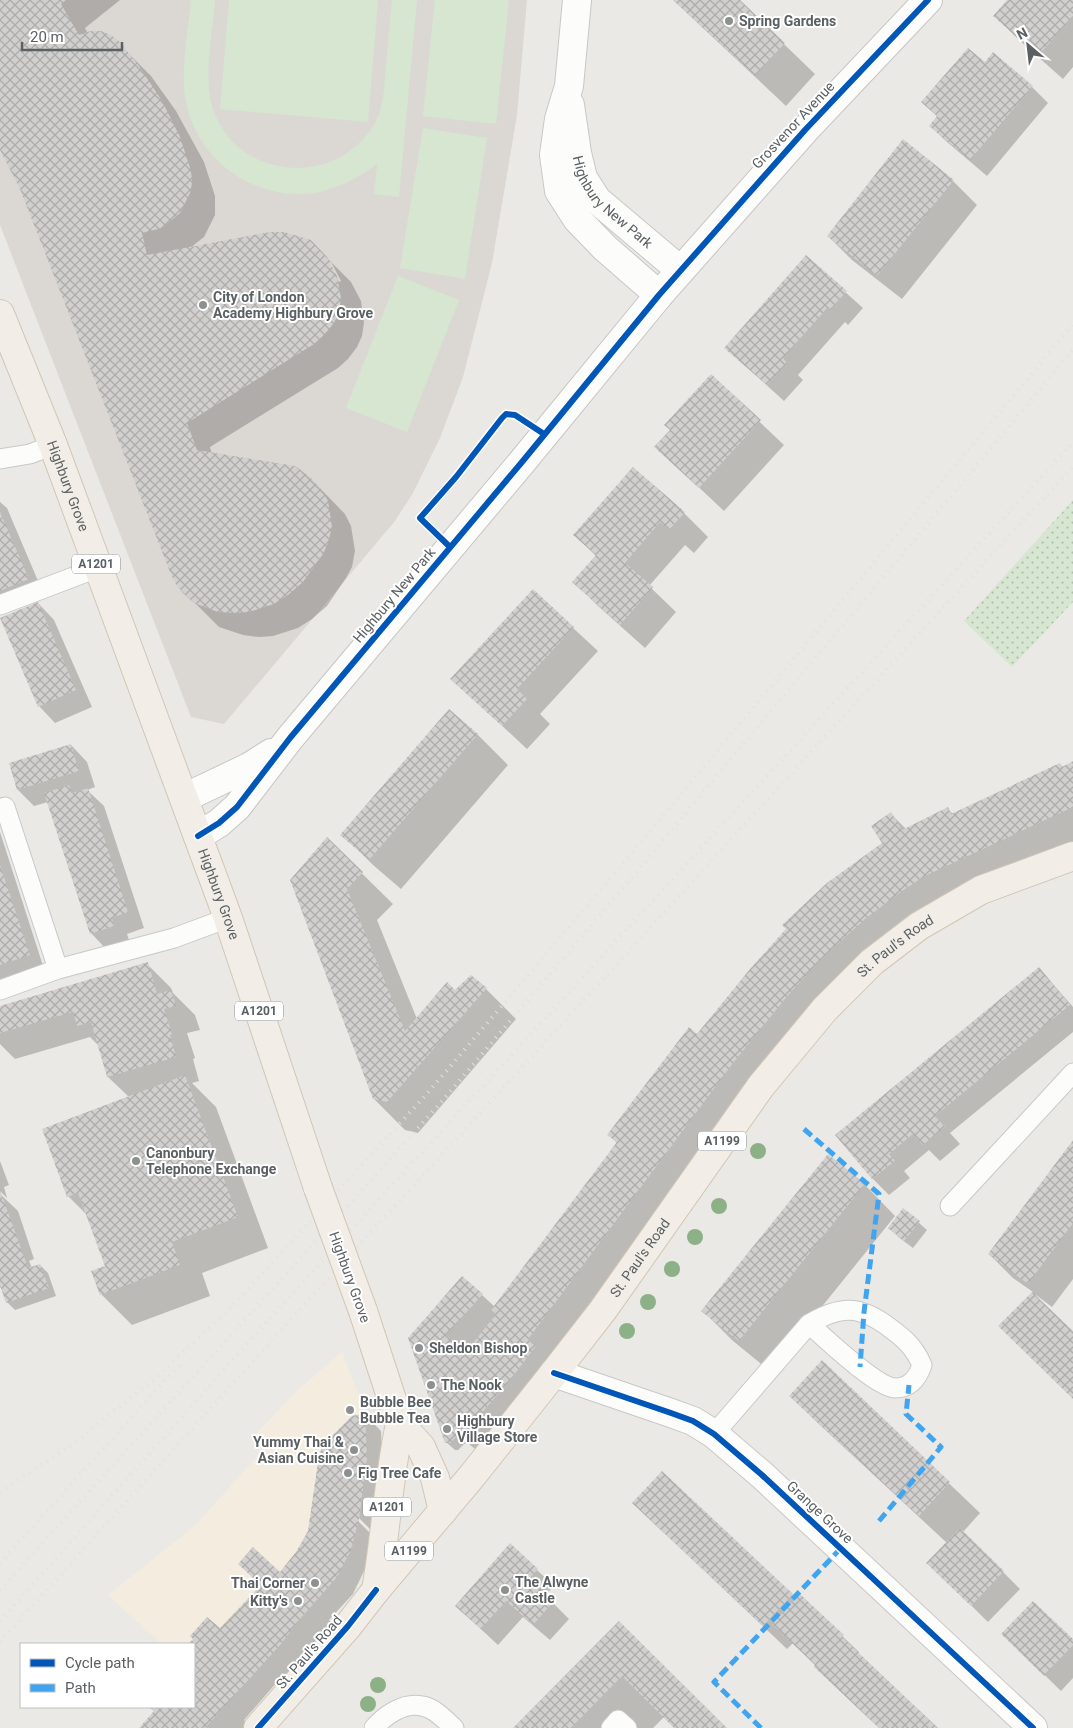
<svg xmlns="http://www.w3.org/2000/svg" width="1073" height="1728" font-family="Roboto,sans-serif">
	<defs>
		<pattern id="grass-dots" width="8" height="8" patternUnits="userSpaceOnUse" patternTransform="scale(1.25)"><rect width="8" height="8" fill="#d6e6d1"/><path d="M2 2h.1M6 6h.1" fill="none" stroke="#b1bead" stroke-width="1.8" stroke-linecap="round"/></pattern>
		<pattern id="building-cross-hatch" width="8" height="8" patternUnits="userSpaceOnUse" patternTransform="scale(1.25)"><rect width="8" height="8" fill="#d1d0ce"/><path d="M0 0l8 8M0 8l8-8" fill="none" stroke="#adacab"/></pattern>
	</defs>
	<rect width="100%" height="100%" fill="#ebe9e5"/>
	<!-- commercial -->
	<path fill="#f4eddf" d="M342,1352l23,61 2,46 -30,118 -109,126 -34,-31v-28h-32l-54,-49 88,-70 67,-75 -12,-11 47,-49z"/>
	<!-- education -->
	<path fill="#dbd8d4" d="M0,0h527l-10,115 -25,148 -29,114 -23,61 -27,55 -18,28 -171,203 -33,-7 -191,-492z"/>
	<!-- grass -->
	<path fill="url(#grass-dots)" d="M1073,500v102l-61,65 -48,-46z"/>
	<!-- garden -->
	<path fill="#d6e6d1" d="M191,0h24c-2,31 -11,71 -4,102 19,78 125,89 164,21 10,-18 9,-39 11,-59 2,-21 4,-43 6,-64h25l-18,197 -25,-3 3,-30c-20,15 -47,29 -73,30 -56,2 -107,-36 -118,-92 -6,-29 2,-71 5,-102z
		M229,0h149l-10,122 -148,-13z
		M435,0h74l-13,124 -73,-8z
		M423,128l64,10 -22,141 -65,-11z
		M398,276l61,24 -52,132 -61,-24z"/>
	<!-- shadow -->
	<path fill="#0003" d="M0,0h120l-35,28 3,6 38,17 25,25 25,35 28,51 11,34v19l-11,22 -14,11 120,-7 21,21h-3l11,20 2,-1 -10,-19 20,20 10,19 3,22 -2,13 -5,11 -9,12 -10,9 -128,79 2,7 97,23 36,37 6,12 4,25 -3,16 -6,11 -19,28 -15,13 -14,9 -25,8 -14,1 -16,-2 -24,-8 -35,-35 -163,-403 -21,-42z
		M673,0h65l77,74 -29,32z
		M1009,0h64v67l-10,12 -44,-39 -24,-24z
		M985,63l47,24 16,16 -61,73 -40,-34 -17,-16 8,-9 -15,-15z
		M903,141l50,40 24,24 -75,94 -50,-39 -24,-24z
		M806,257l57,51 -15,17 -3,-3 -47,53 5,5 -19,21 -58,-53z
		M711,376l73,69 -60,66 -68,-64 15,-17z
		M0,502l7,6 37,87 -44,9z
		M684,513l24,24 -14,16 -9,-8 -36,41 27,26 -31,36 -47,-42 -24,-24 22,-26 -21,-21z
		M533,591l65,60 -58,63 10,10 -23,25 -75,-70z
		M38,603l16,17 38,87 -37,16 -16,-17z
		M477,734l31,31 -107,124 -28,-24 -31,-31z
		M71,745l16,17 8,25 -8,3 17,16 40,122 -17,6 3,9 -23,7 -16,-17 -43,-131 -14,4 -16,-16z
		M1073,763v79l-94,43 -90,58 -402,516 -18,-15h-5l-6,6h-3l-9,-8 -37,-104 73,-43 13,12 122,-164 -8,-8 88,-99 187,-193 7,-29 15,15 42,-20 5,5 107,-50 3,3z
		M0,832l45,140 -45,14z
		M327,839l66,65 -16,16 40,99 38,-27 31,-3 30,30 -98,114 -13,-3 -31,-31z
		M147,964l24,24 2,5 22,22 5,15 -13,3 8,25 -2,1 6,22 -7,2 24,24 52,141 -66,25 8,23 -78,29 -31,-31 6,-27 -19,-51 -20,-20 61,-99 -21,-20 -8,-30 -10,-10 -75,22 -15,-15v-37z
		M1039,968l34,39v25l-123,101 10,11 -20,17 -11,-11 -25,21 6,7 -21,17 -16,-16 -36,-44z
		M1073,1142v137l-21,28 -16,-12 -1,1 38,37v65l-73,-72 33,-34 -20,-14 -24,-24z
		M828,1156l37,29 30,31 -125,155 -37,-30 -30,-30z
		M0,1161l9,24 -5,2 3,11 -7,-7v3l18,17 16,48 -5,2 3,7 8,-3 8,8 8,23 -41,14 -8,-8 -5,-15 -2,1z
		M904,1210l23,20 -14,18 -16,-12z
		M822,1362l158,151 -17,19 57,57 -32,33 -60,-59 19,-20 -126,-117 -31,-30z
		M365,1415l16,16 2,45 -8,58 -20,-20 -2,2 29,29 -7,28 -10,-4 -12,25 -24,26 8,8 -51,60 -8,-7 -34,39 7,8h-110l14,-16 -5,-5h44v-63h-5l5,-5 32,-4 35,-49 -21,-22 40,10 17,-21 13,-22z
		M662,1473l135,127 3,-4 59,56 -1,2 78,74h-56l-87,-85 -6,6 -129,-122z
		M537,1570l17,16 -9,9 24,24 -19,21 -27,-23 -25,28 -42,-39z
		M619,1623l107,105h-50l-12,-11 -11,11h-138z
		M1073,1641v37l-12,13 -42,-41z"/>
	<!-- building -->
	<path fill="url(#building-cross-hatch)" d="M0,0h66l-5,4 18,31 11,-4h11l10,4 8,6 20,25 23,35 18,36 11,34 1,10 -1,10 -11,22 -18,15 -20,5 5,22 123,-23h14l27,8 16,17 10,19 4,22 -2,14 -5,11 -10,12 -10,9 -127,79 10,27 98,16 14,10 12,13 7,12 4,26 -4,16 -5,11 -20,28 -15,13 -14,9 -25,8 -15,1 -16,-1 -24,-9 -11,-10 -8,-10 -5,-11 -150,-383 -20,-39z
		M673,0h67l45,43 -30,33z
		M1007,0h66v16l-35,40 -45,-40z
		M968,48l17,14 8,-10 40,34 -63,74 -41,-34 8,-10 -16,-14z
		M903,139l51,41 -77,96 -50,-40z
		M806,255l41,36 -16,18 -3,-2 -45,51 4,5 -20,22 -43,-37z
		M711,374l50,46 -62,68 -45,-41 16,-17 -6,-5z
		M633,467l52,45 -16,18 -9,-8 -35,41 28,24 -33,38 -48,-43 24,-27 -23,-20z
		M0,512l29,67 -29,12z
		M533,589l41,38 -57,62 10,10 -25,27 -52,-47z
		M38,602l38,88 -38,17 -38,-89z
		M449,709l29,25 -109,126 -29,-25z
		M71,744l8,27 -62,19 -8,-27z
		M1073,761v46l-148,69 -23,15 -37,28 -45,41 -31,34 -56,69 -201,271 -4,5 8,7 -26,34 -48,56 -6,1 -6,6h-5l-37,-105 54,-62 21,18 -37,41 21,16 29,-37 -5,-4 126,-168 -10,-7 82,-108 8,7 53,-65 36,-40 -4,-4 45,-42 55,-40 -11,-17 20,-14 11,18 46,-23 3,7 109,-51 2,4z
		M69,785l3,8 16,-5 40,124 -16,6 2,8 -24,8 -46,-141z
		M327,837l36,35 -16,17 58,142 42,-49 8,8 16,-15 16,13 -100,114 -14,-3 -83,-219z
		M0,865l30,90 -30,10z
		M148,962l9,32 14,-4 5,16 -12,3 8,25 -2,1 6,22 -69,20 -16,-55 -14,4 -4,-14 -73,21v-27z
		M1039,967l31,38 -135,111 10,11 -22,18 -10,-11 -24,20 6,7 -23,18 -37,-44z
		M185,1075l53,142 -66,25 8,23 -80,30 -9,-24 14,-5 -27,-73 -11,4 -25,-68z
		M1073,1140v83l-45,61 -40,-30z
		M828,1154l37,30 -126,157 -38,-30z
		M0,1190l28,78 12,-4 9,24 -43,15 -6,-18z
		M903,1208l17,13 -16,20 -16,-13z
		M1032,1292l41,39v68l-75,-73z
		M822,1360l128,122 -31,34 -130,-120z
		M365,1413l2,46 -8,60 -8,31 -14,27 -38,43 -18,24 -76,84h-66l15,-17 -5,-4h45v-63h-6l5,-5 -3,-3 17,-19 13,11 41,-43 -23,-21 15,-17 27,25 16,-20 12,-21 11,-76 4,-10 29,-29z
		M662,1471l131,123 -30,32 -131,-123z
		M960,1528l44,43 -33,35 -45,-43z
		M510,1543l28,26 -9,10 25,22 -21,24 -27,-24 -25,28 -26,-23z
		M800,1594l44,41 -2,2 96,91h-59l-65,-61 1,-2 -43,-41z
		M1033,1601l40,38v6l-29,31 -43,-42z
		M619,1621l108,107h-53l-52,-52 -51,52h-58z"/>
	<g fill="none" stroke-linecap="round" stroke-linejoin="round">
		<!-- lane casing -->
		<g stroke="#c7c8c7" stroke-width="21">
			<path id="lane" d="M0,459l30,-5 23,-9
				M0,605l97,-37
				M5,807l53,162
				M0,990l58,-21 116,-31 54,-20
				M950,1206l123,-133
				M714,1434l95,-110c32,-19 51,-19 81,4 15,11 24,19 32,37 -4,12 -11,23 -27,23 -19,-1 -70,-50 -86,-64
				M374,1728c11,-13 30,-26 48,-22 13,2 23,14 32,22
				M611,1728l7,-8 9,8"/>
		</g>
		<!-- street casing -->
		<g stroke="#c7c8c7" stroke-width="30">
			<g id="street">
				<path d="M577,0l-8,86 -10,33 -5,36 5,36 18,28 28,29 54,47"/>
				<path id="s1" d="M570,105l7,48 6,25 14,22 83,70"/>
				<path d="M554,1373l117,40 22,8 21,13 48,41 271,253"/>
			</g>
		</g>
		<!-- secondary casing -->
		<g stroke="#c6c6c6" stroke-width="30">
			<path id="secondary" d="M184,798l65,-31 22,-14
				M198,836l21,-13 18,-16 53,-69 232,-276 137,-167 146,-165 123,-130"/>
		</g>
		<!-- primary casing -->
		<g stroke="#d2c6b5" stroke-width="30">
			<g id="primary">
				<path id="s2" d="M0,314l53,131 175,473 90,270"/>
				<path d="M363,1311l37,113 21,23 14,31 8,33"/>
				<path d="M376,1590c10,-55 12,-111 24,-166"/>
				<path id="s3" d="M258,1728l90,-102 28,-36 96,-114 82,-103 49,-63 158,-224 64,-77 47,-47 47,-36 62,-36 92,-34"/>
			</g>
		</g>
		<!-- lane -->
		<use href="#lane" stroke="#fcfcfb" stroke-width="19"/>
		<!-- street -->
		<use href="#street" stroke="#fcfcfb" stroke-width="28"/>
		<!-- secondary -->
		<use href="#secondary" stroke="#fcfcfb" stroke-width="28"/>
		<!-- primary -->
		<use href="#primary" stroke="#f2eee7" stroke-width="28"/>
		<!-- rail -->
		<path stroke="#e2e2e2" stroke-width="4" stroke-dasharray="1 6" stroke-linecap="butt" d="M0,1492l80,-53 74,-60 71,-65 200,-218 181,-212 467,-560
			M0,1563l182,-201
			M0,1590l437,-483 181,-213 455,-544
			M0,1621l264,-296 809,-883
			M0,1642l276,-306 797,-870"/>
		<!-- primary-bridge casing -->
		<g stroke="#d2c6b5" stroke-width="30" stroke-linecap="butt">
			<path id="primary-bridge" d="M318,1188l45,123"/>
		</g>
		<!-- primary-bridge -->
		<use href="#primary-bridge" stroke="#f2eee7" stroke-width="28"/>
		<!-- quiet -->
		<path stroke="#40a5ee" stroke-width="5" stroke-dasharray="10 5" stroke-linecap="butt" d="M804,1129l75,65 -15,118 -4,55
			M879,1521l62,-74 -35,-33 3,-29
			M761,1728l-47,-46 127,-134"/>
		<!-- cycleway casing -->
		<g stroke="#fff" stroke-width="9">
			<path id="cycleway" d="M450,547l-30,-29 36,-41 46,-59 4,-4 9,1 29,19
				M198,836l21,-13 18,-16 53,-69 232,-276 137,-167 146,-165 123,-130
				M554,1373l117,40 22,8 21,13 48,41 271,253
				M258,1728l90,-102 28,-36"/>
		</g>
		<!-- cycleway -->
		<use href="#cycleway" stroke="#0057b8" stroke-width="6"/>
	</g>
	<!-- trees -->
	<g fill="#8cb187">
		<circle cx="758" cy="1151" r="8"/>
		<circle cx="719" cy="1206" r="8"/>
		<circle cx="695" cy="1237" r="8"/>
		<circle cx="672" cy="1269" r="8"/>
		<circle cx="648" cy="1302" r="8"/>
		<circle cx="627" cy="1331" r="8"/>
		<circle cx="378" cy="1685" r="8"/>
		<circle cx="368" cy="1704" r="8"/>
	</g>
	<!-- markers -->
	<g fill="#8d9090" stroke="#fff" stroke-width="2">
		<circle cx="729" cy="21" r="5"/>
		<circle cx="203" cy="305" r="5"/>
		<circle cx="136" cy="1161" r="5"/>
		<circle cx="419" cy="1348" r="5"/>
		<circle cx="431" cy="1385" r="5"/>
		<circle cx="350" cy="1410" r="5"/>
		<circle cx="447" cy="1429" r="5"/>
		<circle cx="354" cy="1450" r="5"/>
		<circle cx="348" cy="1473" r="5"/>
		<circle cx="315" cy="1583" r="5"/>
		<circle cx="505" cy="1590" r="5"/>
		<circle cx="298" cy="1601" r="5"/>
	</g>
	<g text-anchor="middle" stroke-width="4" stroke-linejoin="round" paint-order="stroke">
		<!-- shield labels -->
		<g fill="#fff" stroke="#8c9092" stroke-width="1">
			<rect x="72" y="554.5" width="48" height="19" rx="4"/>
			<rect x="235" y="1001.5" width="48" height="19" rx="4"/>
			<rect x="698" y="1131.5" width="48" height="19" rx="4"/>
			<rect x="363" y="1497.5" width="48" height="19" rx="4"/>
			<rect x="385" y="1541.5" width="48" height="19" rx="4"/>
		</g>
		<g font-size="12" font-weight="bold" fill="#5b6063">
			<text x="96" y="568">A1201</text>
			<text x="259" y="1015">A1201</text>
			<text x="722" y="1145">A1199</text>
			<text x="387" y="1511">A1201</text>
			<text x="409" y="1555">A1199</text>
		</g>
		<!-- poi labels -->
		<g font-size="14" font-weight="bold" fill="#5b6063" stroke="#fff" text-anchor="start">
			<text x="739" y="26">Spring Gardens</text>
			<text x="213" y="302">City of London<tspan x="213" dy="16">Academy Highbury Grove</tspan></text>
			<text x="146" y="1158">Canonbury<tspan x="146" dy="16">Telephone Exchange</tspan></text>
			<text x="429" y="1353">Sheldon Bishop</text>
			<text x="441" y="1390">The Nook</text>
			<text x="360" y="1407">Bubble Bee<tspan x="360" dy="16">Bubble Tea</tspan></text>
			<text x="457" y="1426">Highbury<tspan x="457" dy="16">Village Store</tspan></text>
			<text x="344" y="1447" text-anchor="end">Yummy Thai &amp;<tspan x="344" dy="16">Asian Cuisine</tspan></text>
			<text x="358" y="1478">Fig Tree Cafe</text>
			<text x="515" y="1587">The Alwyne<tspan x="515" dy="16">Castle</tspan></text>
			<text x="305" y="1588" text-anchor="end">Thai Corner</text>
			<text x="288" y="1606" text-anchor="end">Kitty's</text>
		</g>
		<!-- street labels -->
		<g font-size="14" fill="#5b6063" stroke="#fff">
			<text transform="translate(793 125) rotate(-47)" y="5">Grosvenor Avenue</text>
			<text dy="5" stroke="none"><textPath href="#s1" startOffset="111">Highbury New Park</textPath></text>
			<text dy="5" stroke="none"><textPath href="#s2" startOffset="185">Highbury Grove</textPath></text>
			<text transform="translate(394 595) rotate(-50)" y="5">Highbury New Park</text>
			<text dy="5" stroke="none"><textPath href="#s2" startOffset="620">Highbury Grove</textPath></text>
			<text dy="5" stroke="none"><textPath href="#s3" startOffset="1011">St. Paul's Road</textPath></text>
			<text dy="5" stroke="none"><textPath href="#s3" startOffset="606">St. Paul's Road</textPath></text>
			<text transform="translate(350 1277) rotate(70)" y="5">Highbury Grove</text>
			<text transform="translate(820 1512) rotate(43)" y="5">Grange Grove</text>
			<text transform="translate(309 1652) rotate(-49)" y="5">St. Paul's Road</text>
		</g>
	</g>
	<!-- legend -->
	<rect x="20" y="1643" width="175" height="65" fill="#ffffff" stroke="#bdbfc1"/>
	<rect x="30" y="1659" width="25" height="8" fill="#0057b8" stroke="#bdbfc1"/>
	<text x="65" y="1668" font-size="15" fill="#5b6063">Cycle path</text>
	<rect x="30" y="1684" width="25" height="8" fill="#40a5ee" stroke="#bdbfc1"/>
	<text x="65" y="1693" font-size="15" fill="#5b6063">Path</text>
	<!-- north arrow -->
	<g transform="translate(1028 45) rotate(332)" stroke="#ffffff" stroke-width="4" paint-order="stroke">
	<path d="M0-4L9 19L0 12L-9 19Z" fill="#5b6063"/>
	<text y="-8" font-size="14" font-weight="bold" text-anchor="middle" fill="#5b6063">N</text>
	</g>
	<!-- scale -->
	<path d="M22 42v8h100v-8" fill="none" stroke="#5b6063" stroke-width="2.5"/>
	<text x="30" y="42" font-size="15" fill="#5b6063" stroke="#ffffff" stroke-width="4" paint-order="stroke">20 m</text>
</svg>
